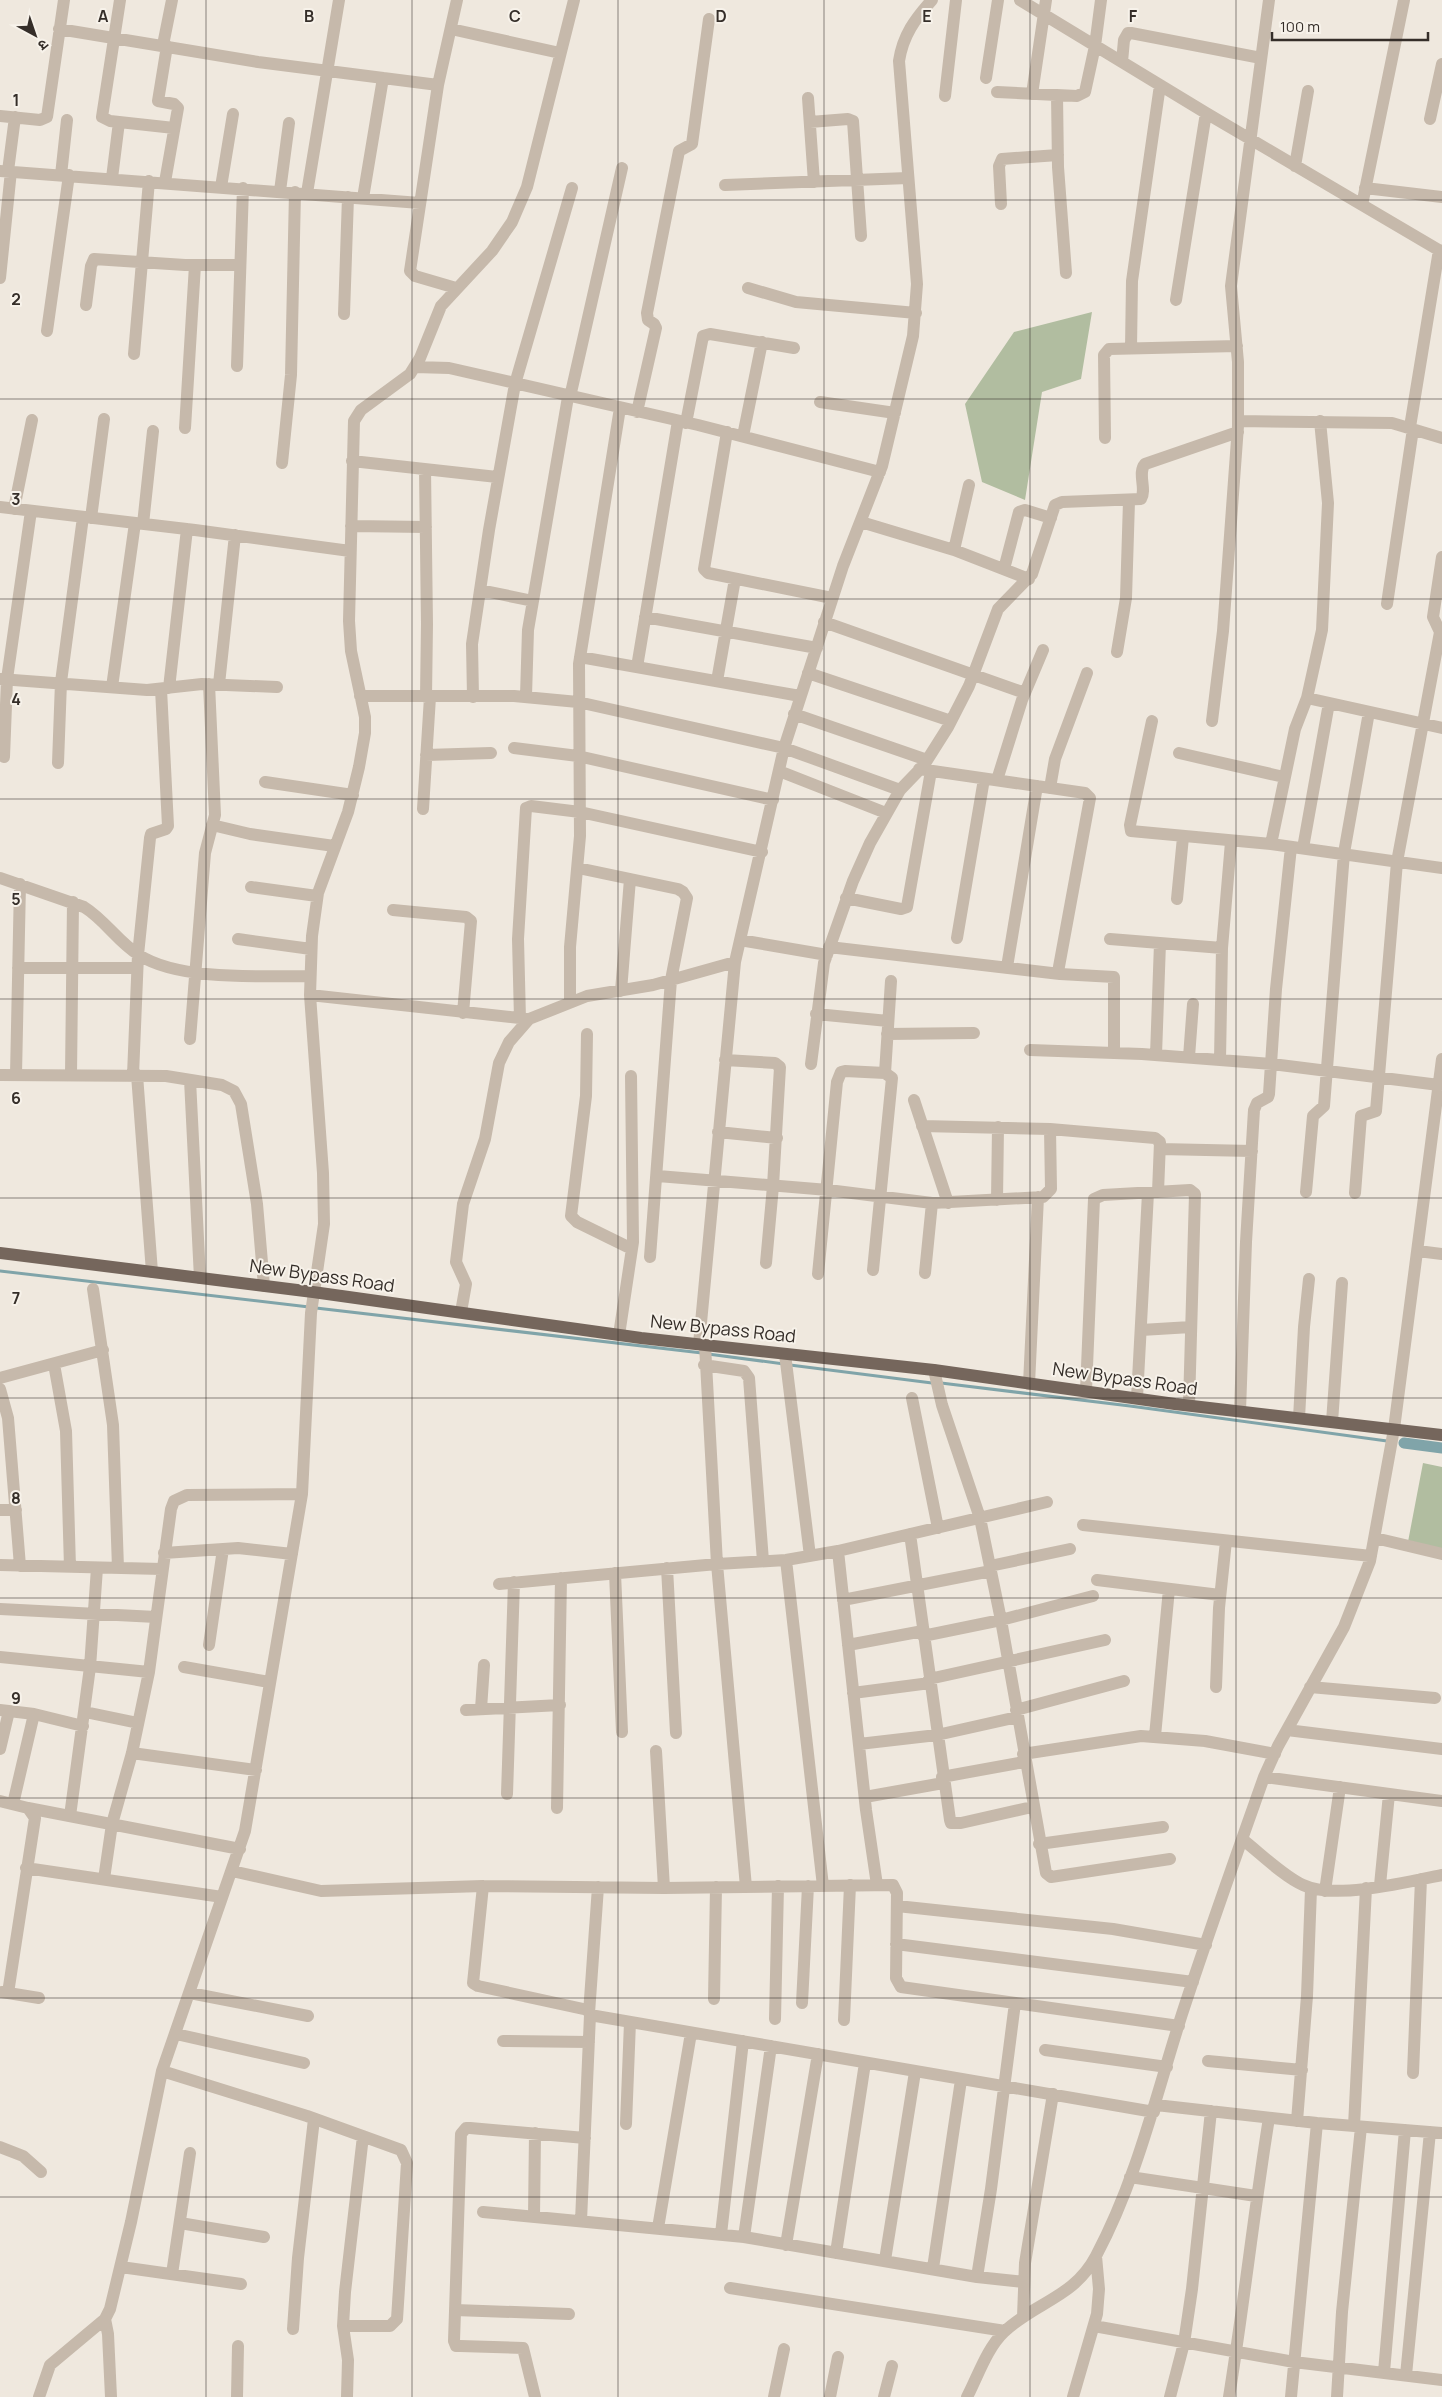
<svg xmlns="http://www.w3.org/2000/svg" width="1442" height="2397" font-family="Manrope,'Noto Sans Devanagari',sans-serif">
	<rect width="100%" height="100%" fill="#efe8de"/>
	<!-- green -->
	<path fill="#b1bda0" d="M1092,312l-11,67 -39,13 -17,108 -43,-18 -17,-78 49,-72z
		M1423,1463l19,4v86l-35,-6z"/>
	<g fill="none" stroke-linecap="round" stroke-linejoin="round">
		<!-- stream -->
		<path stroke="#80a4a9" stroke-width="3" d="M0,1271l309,36
			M316,1308l386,45
			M708,1354l76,10
			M790,1365l142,18
			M941,1383l189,23 257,35"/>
		<!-- canal -->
		<path stroke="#80a4a9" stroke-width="11" d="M1404,1443l38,5"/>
		<!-- minor -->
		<path stroke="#c6b9ab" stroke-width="12" d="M120,0l-18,117 8,4 64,7
			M1020,0l186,113 236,139
			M59,29l199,33 180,23
			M451,29l109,24
			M163,45l9,-45
			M1122,62l2,-22 4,-7h3l130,25
			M986,78l12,-78
			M997,92l80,4 8,-4 10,-46 6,-46
			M1032,94l14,-94
			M1057,95l1,72 8,106
			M945,96l11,-96
			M808,98l6,84
			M0,116l40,4 7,-3 17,-117
			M1430,119l12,-55
			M810,122l38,-3 5,2 8,115
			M1295,166l13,-75
			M0,171l420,32
			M8,171l7,-54
			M61,175l6,-55
			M112,178l7,-56
			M165,182l13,-74 -4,-4 -16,-3 9,-55
			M725,185l183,-7
			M221,187l12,-73
			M1365,188l77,9
			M280,191l9,-68
			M307,193l32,-193
			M363,198l20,-120
			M1001,204l-2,-38 3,-7 56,-4
			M1362,205l42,-205
			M0,278l11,-107
			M456,288l-41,-12 -5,-5 28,-186 19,-85
			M748,288l48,14 120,11
			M1176,300l30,-187
			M86,305l5,-39 3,-7 91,6h55
			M344,314l4,-117
			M47,331l22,-156
			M1131,348l1,-67 28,-196
			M134,354l15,-173
			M237,366l6,-178
			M415,367l34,1 249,57 182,47
			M570,397l52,-229
			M820,402l75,11
			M637,412l19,-84 -2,-4 -6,-4 -1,-7 32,-162 13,-7 17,-125
			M1238,421l154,2 50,15
			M686,423l17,-87 7,-2 84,14
			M1410,427l29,-177
			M185,428l10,-163
			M727,432l-23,137 4,4 124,25
			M743,436l19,-94
			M1105,438l-1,-83 5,-6 128,-3
			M352,461l145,16
			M282,463l9,-88 4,-183
			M425,469l2,155 -1,73
			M0,507l195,23 155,21
			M14,509l18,-89
			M91,518l13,-99
			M861,522l93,28 75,29
			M143,524l10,-93
			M351,526l75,1
			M954,550l15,-65
			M1004,569l15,-57 6,-2 26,8
			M480,590l53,11
			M1387,604l26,-175
			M645,617l172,31
			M824,622l201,71
			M1117,652l9,-54 3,-97
			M580,657l220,39
			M637,667l41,-246
			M808,673l143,48
			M0,679l147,11 55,-6 75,3
			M717,681l18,-102
			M219,684l16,-149
			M112,687l23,-164
			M169,688l18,-159
			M360,696h154l64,6 206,46 116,42
			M526,696l2,-66 40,-233
			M473,697l-1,-53 17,-114 26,-146 57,-196
			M1307,698l135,30
			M794,714l133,46
			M1152,721l-22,104 1,6 140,13 171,24
			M1212,721l11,-90 15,-205v-64l-7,-76 38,-286
			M514,748l64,8 195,44
			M1179,753l105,24
			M426,755l65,-2
			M4,757l3,-78 24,-168
			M58,763l3,-81 22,-165
			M919,769l166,24 5,5 -32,174 2,2 54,3v76
			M779,771l107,42
			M997,780l25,-80 21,-50
			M265,782l88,13
			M1050,788l5,-29 32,-86
			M423,809l7,-112
			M212,825l38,9 84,12
			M1271,844l24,-115 12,-31 15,-68 6,-127 -8,-82
			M1303,848l26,-145
			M578,868l100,21 5,3 4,6 -16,82 -21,277
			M0,878l84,29c21,13 34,35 55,48 40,26 123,21 171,21
			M251,887l66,9
			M846,898l55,11 6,-2 24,-136
			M1177,899l6,-62
			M393,910l73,7 5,4 -8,92
			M957,938l27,-159
			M238,939l73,10
			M1110,939l112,9
			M740,940l87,15
			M829,947l231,27
			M1007,967l30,-181
			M18,968h119
			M621,991l9,-112
			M310,995l219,24 58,-23 66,-11 82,-23
			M570,1002v-55l10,-111 -1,-172 41,-256
			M816,1014l72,7
			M520,1019l-2,-80 8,-131 5,-2 49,6 182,40
			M587,1034l-1,62 -15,120 6,6 55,27
			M887,1034l87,-1
			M190,1039l15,-186 10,-38 -6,-131
			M1030,1050l112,4 130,10 167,21
			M1156,1055l4,-112
			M1189,1057l4,-53
			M725,1060l50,3 5,4 -7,119 -7,77
			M1220,1060l2,-112 9,-106
			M811,1064l13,-101 29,-82 17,-38 30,-53 24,-25 24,-38 21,-41 29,-77 34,-35 23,-69 7,-3 79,-3c6,-10 -4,-26 4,-35l93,-32
			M885,1073l6,-92
			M0,1075l166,1 56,9 12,6 7,13 16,100 7,82
			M16,1075l4,-191
			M71,1075l2,-173
			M133,1075l5,-120 12,-117 1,-4 15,-5 2,-3 -7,-137
			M137,1075l15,197
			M190,1080l10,198
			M914,1100l34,103
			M922,1126l128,3 105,9 5,4 -2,50
			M718,1132l59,6
			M1160,1149l92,2
			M658,1176l170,14 104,13 111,-6 8,-8 -1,-60
			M1306,1192l7,-76 11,-10 20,-253 25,-141
			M1355,1193l6,-77 15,-5 21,-249 43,-230 -7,-15 9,-60
			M997,1200l1,-73
			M1418,1251l24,3
			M925,1273l7,-70
			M818,1274l19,-192 4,-10 4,-1 40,2 7,5 -19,192
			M93,1289l20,136 5,143
			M461,1312l5,-28 -10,-22 7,-58 22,-65 14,-76 10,-21 20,-23
			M1141,1330l50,-3
			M619,1335l14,-93 -2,-166
			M699,1344l36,-382 49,-214 59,-182 39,-100 31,-130 4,-52 -18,-223c4,-26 16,-42 33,-61
			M705,1345l12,219 29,323
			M785,1354l25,202
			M54,1364l12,67 4,136
			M704,1365l40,6 5,7 14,183
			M934,1370l8,35 38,113 21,102 45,253 5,4 119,-18
			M0,1378l103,-28
			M1029,1384l9,-187
			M0,1389l8,29 12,148
			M1086,1391l8,-192 9,-4 87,-5 5,4 -6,211
			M912,1398l26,130
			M1137,1398l11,-205
			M1240,1411l6,-169 8,-132 3,-7 11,-6 1,-3 7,-105 15,-142
			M1299,1418l5,-91 5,-48
			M1332,1422l10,-139
			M0,1510h16
			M1083,1525l288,31
			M910,1534l40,286 1,3h10l71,-16
			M1375,1538l67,16
			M838,1551l28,259 11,75
			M164,1553l74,-5 54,6
			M786,1560l37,326
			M0,1565l162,4
			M990,1566l80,-17
			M667,1568l9,165
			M615,1573l7,159
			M1097,1580l123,15
			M499,1584l218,-20 69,-4 52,-9 209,-49
			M843,1600l148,-29
			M0,1609l156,8
			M923,1636l78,-16 92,-24
			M209,1645l14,-96
			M848,1645l75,-14
			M0,1657l149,15
			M184,1667l85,15
			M929,1679l176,-39
			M1216,1687l3,-79 7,-67
			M1310,1687l125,11
			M853,1693l77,-10
			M481,1709l3,-44
			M0,1710l34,4 49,12
			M466,1710l94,-5
			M1016,1710l108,-29
			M85,1712l53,11
			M1287,1730l155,19
			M1155,1736l14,-147
			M859,1744l78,-9 80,-18
			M0,1749l9,-38
			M656,1751l8,137
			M132,1753l124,17
			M1023,1754l118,-18 64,5 70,13
			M942,1777l82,-15
			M1264,1777l178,24
			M507,1794l7,-212
			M865,1797l78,-14
			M0,1801l28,7 7,10 -27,175
			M13,1804l21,-90
			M28,1808l212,41
			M557,1808l4,-230
			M70,1816l20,-149 7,-99
			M1242,1839c18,14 41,37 61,46 31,15 105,-3 139,-10
			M1039,1844l124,-17
			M26,1868l196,29
			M232,1871l89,20 162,-5 181,2 229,-3 4,8 -1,85 5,9 278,39
			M104,1879l8,-55 20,-71 17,-81 22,-163 3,-8 13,-6 115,-1
			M1380,1885l9,-91
			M483,1886l-10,97 5,3 110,24 2,5 -9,206
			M1325,1891l15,-104
			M897,1906l216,23 93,16
			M896,1944l297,38
			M2,1992l37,6
			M190,1993l118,23
			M714,1999l2,-112
			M802,2003l6,-117
			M589,2013l9,-126
			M590,2015l564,97
			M775,2019l3,-133
			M844,2020l6,-135
			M176,2034l128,29
			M503,2041l86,1
			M1045,2050l122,17
			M1208,2061l94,9
			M162,2071l145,45 94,34 6,13 -10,156 -7,7h-47
			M1413,2073l8,-194
			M1156,2105l161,18 125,10
			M1297,2121l10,-125 4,-107
			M626,2124l4,-102
			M1354,2126l12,-238
			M0,2147l23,9 18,16
			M1130,2177l126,19
			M483,2212l261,25 233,40 47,5
			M534,2217l1,-84
			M180,2223l84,14
			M658,2228l33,-195
			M721,2234l22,-193
			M744,2237l27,-191
			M786,2245l32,-191
			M836,2253l29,-190
			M885,2260l30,-188
			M121,2267l120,17
			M933,2268l28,-188
			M172,2274l18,-121
			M977,2277l14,-88 24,-186
			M730,2288l275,43
			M455,2310l114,4
			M1023,2317l2,-54 28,-169
			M105,2319l3,15 3,63
			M1094,2326l200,36 148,18
			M293,2329l5,-71 16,-139
			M1384,2372l21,-242
			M1406,2375l24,-243
			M39,2397l11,-32 55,-46 5,-10 21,-87 31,-151 83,-240 57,-337 9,-181 13,-89 -1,-51 -13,-178 2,-59 6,-43 30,-81 11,-45 6,-34v-16l-14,-66 -2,-30 5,-200 7,-11 49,-36 10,-16 21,-52 51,-55 20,-29 15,-35 47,-187
			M237,2397l1,-51
			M347,2397l1,-37 -5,-34 2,-34 18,-156
			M535,2397l-12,-49 -63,-2h-4l-2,-5 7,-207 5,-6h4l115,10
			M774,2397l10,-48
			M830,2397l8,-40
			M884,2397l8,-31
			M967,2397c11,-21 20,-49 37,-65 31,-30 70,-34 92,-76 41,-77 60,-161 86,-242 26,-80 54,-158 82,-237l14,-31 66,-119 26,-66 24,-132 48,-370
			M1073,2397l24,-83 2,-25 -3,-33
			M1170,2397l14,-54 8,-54 19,-178
			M1229,2397c15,-93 25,-186 40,-279
			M1291,2397l26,-274
			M1337,2397l5,-85 19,-185"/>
		<!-- major -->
		<path stroke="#75665c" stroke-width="12" d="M0,1253l313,39 328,46 293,32 241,34 267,31"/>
	</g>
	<!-- grid -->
	<path fill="none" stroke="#352e29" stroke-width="1" stroke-opacity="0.55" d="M206,0v2397M412,0v2397M618,0v2397M824,0v2397M1030,0v2397M1236,0v2397M0,200h1442M0,399h1442M0,599h1442M0,799h1442M0,999h1442M0,1198h1442M0,1398h1442M0,1598h1442M0,1798h1442M0,1998h1442M0,2197h1442"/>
	<g text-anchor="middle" stroke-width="4" stroke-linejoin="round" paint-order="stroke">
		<!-- street labels -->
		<g font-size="18" fill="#352e29" stroke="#f7f2ea">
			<text transform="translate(322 1276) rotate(8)" y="6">New Bypass Road</text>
			<text transform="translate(723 1329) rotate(6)" y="6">New Bypass Road</text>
			<text transform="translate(1125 1379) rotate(8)" y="6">New Bypass Road</text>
		</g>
	</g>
	<g font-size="16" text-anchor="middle" font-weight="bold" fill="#352e29" stroke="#f7f2ea" stroke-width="4" stroke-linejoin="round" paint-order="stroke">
		<text x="103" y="22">A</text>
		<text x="309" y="22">B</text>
		<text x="515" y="22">C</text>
		<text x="721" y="22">D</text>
		<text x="927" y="22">E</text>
		<text x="1133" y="22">F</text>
		<text x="16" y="106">1</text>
		<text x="16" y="305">2</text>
		<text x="16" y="505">3</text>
		<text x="16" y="705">4</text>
		<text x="16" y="905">5</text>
		<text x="16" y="1104">6</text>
		<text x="16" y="1304">7</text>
		<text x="16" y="1504">8</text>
		<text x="16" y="1704">9</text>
	</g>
	<!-- north arrow -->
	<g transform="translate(35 35) rotate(140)" stroke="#f7f2ea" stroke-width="4" paint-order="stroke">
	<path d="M0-4L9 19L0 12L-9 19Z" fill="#352e29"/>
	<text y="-8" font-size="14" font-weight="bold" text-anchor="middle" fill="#352e29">उ</text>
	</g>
	<!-- scale -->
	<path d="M1272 32v8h156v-8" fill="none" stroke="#352e29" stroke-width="2.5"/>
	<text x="1280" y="32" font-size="15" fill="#352e29" stroke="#f7f2ea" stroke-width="4" paint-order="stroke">100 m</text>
</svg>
